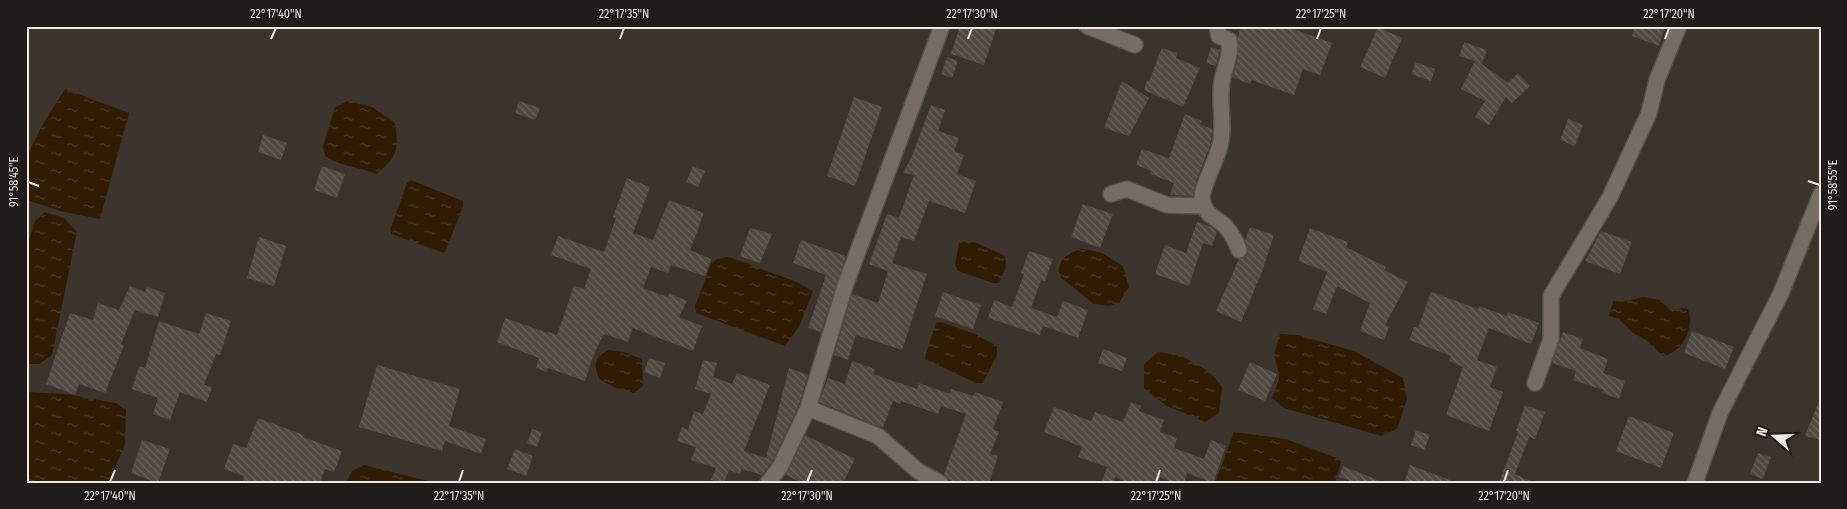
<svg xmlns="http://www.w3.org/2000/svg" width="1847" height="509" font-family="'Fira Sans Condensed',sans-serif">
	<defs>
		<pattern id="water-ripples" width="26" height="14" patternUnits="userSpaceOnUse" patternTransform="scale(1.25)"><rect width="26" height="14" fill="#2f1c03"/><path d="M2 4q2-2 4 0t4 0M15 11q2-2 4 0t4 0" fill="none" stroke="#4d3d28"/></pattern>
		<pattern id="building-back-hatch" width="6" height="6" patternUnits="userSpaceOnUse" patternTransform="scale(1.25)"><rect width="6" height="6" fill="#504941"/><path d="M-1 5l2 2M0 0l6 6M5-1l2 2" fill="none" stroke="#6a635c"/></pattern>
	</defs>
	<rect width="100%" height="100%" fill="#3b342c"/>
	<!-- water -->
	<path fill="url(#water-ripples)" d="M65,89l64,24 -29,106 -36,-7 -38,-12v-42l17,-34z
		M348,101l24,6 23,16c4,26 3,33 -18,51 -20,-8 -33,-6 -52,-18l-2,-10 12,-39z
		M411,180l52,21v5l-17,44 -2,3 -53,-19 -1,-4 17,-47z
		M45,212l19,6 13,14 -25,123 -13,9h-13v-114l9,-29z
		M967,241l10,2 28,13 1,11 -7,16h-6l-35,-12 -3,-6 4,-22z
		M1080,248l22,5 21,13 6,21 -10,16 -10,3 -15,-2 -33,-26 -3,-8 5,-12z
		M729,257l68,25 16,9 -14,36 -14,19 -89,-33 -1,-7 16,-42 6,-5z
		M1643,297l17,3 12,12 9,-4 7,1c7,18 -5,43 -25,47l-17,-16 -13,-7 -14,-14 -10,-3 4,-15 9,1z
		M941,322l34,12 22,12v9l-14,28h-7l-51,-24 1,-6 10,-30z
		M1280,334l18,1 56,16 49,27 4,21 -10,30 -16,7 -97,-28 -12,-10 7,-18 -1,-11 -4,-14z
		M609,350l15,2 18,7 1,27 -9,7 -18,-5 -16,-8c-8,-14 -5,-24 9,-30z
		M1158,352l24,4 29,17 11,14 -3,26 -14,9 -38,-16 -23,-17v-25z
		M26,392l40,2 50,9 10,7 -1,35 -17,38h-67l-15,-5z
		M1234,432l52,7 56,21 -7,23h-120z
		M364,465l72,18h-90l6,-12z"/>
	<!-- building -->
	<path fill="url(#building-back-hatch)" d="M960,26h37l-13,39 -33,-11z
		M1241,26h44l47,17 -12,32 -17,-6 -9,26 -43,-15 -1,4 -18,-7 6,-19v-21z
		M1635,26h30l-6,20 -27,-10z
		M1378,27l24,11 -17,40 -25,-11z
		M1464,42l23,8 -5,13 -3,-1 29,21 10,-10 12,13 -18,17 -6,-6 -17,28 -14,-8 10,-16 -24,-12 14,-28 -16,-5z
		M1211,47l9,3 -4,16 -10,-3z
		M1162,48l15,5 -1,5 24,10 -17,39 -39,-17 3,-10 2,1z
		M947,57l11,4 -6,17 -11,-4z
		M1416,62l19,7 -4,12 -20,-7z
		M1122,81l27,17 -20,38 -25,-8z
		M854,97l28,10 -27,79 -28,-10z
		M519,101l21,7 -5,12 -20,-7z
		M931,105l14,5 -7,21 21,7 -5,13 10,4 -7,19 19,7 -11,32 -36,-12 -15,40 -13,-4 -9,26 35,11 -25,76 -46,-15 -8,25 -14,-5 18,-61 26,9 10,-32 -19,-7 18,-50 12,4 15,-43 -11,-2 9,-17z
		M1185,114l17,7 -2,4 13,4 -3,17 -13,33 -4,17 -23,-1 4,-12 -24,-9 1,-3 -15,-6 6,-16 27,9z
		M1568,119l15,6 -8,21 -15,-6z
		M263,135l24,8 -6,17 -23,-8z
		M322,166l23,8 -8,24 -23,-8z
		M693,166l12,5 -7,16 -12,-5z
		M627,178l23,9 -17,46 20,7 16,-40 35,13 -14,37 21,9 -6,17 -34,-11 -3,8 -17,-6 -8,21 25,9 1,-4 18,8 -8,16 23,9 -9,25 -60,-23 -5,14 -24,-8 -11,22 -8,25 -37,-13 -1,4 -11,-4 3,-10 -42,-16 8,-24 43,15 1,-1 8,3 17,-49 10,3 7,-20 -40,-14 7,-19 46,16 12,-34 -3,-1z
		M1083,204l30,10 -13,34 -29,-11z
		M1197,222l14,5 6,5 -5,14 -9,-3 -14,43 -34,-12 10,-29 21,8z
		M1250,227l24,8 -12,37 -21,50 -25,-11 23,-52 7,-3 2,-4 -3,-12z
		M750,228l22,6 -12,29 -20,-7z
		M1310,228l38,14 -2,5 40,20 -2,3 24,12 -23,43 4,2 -5,13 -24,-9 10,-28 -33,-17 -11,28 -13,-5 14,-37 -29,-11z
		M1601,231l31,11 -12,32 -35,-13z
		M259,237l27,9 -12,40 -27,-8z
		M801,240l45,16 -25,76 -13,-4 18,-53 -33,-12z
		M1029,251l24,8 -8,22 -4,-1 -10,28 26,9 6,-16 25,9 -10,28 -35,-12 -3,9 -52,-17 6,-18 18,7 12,-33 -3,-1z
		M130,286l15,6 2,-5 18,6 -7,24 -23,-7 -14,34 3,1 -19,48 -26,-9 -4,11 -29,-11 24,-71 23,7 5,-17 21,7z
		M943,292l38,13 -8,24 -38,-13z
		M1431,292l47,17 1,-3 28,10 1,-4 31,11 -8,21 -42,-16 -12,32 20,7 -7,20 13,5 -14,39 -43,-16 17,-48 -14,-6 2,-5 -42,-16 5,-13 4,1z
		M206,313l25,8 -11,34 -4,-1 -12,31 8,2 -5,15 -27,-10 -10,28 -17,-6 5,-16 -26,-9 7,-23 6,2 14,-47 40,13z
		M1692,331l42,16 -9,22 -41,-16z
		M1563,332l20,7 -3,9 28,11 -5,14 22,8 -6,18 -17,-6 1,-3 -30,-10 3,-9 -24,-8z
		M1103,349l24,9 -5,13 -24,-8z
		M649,358l16,5 -5,15 -16,-6z
		M703,360l14,3 -4,14 19,7 5,-11 33,12 -26,66 22,7 23,-90 19,7 -9,30 -27,57 -10,13 -20,-6 -2,5 -11,-4 -5,13 -13,-3 5,-12 -25,-8 5,-13 -19,-6 5,-14 6,3 6,-19 9,3 8,-20 -16,-5z
		M852,361l23,8 -2,5 44,15 2,-6 31,11 1,-5 22,7 2,-4 28,10 -10,27 6,3 -9,22 8,2 -9,27h-31l-10,-4 -4,-5 22,-60 -25,-8 -3,8 -37,-13v3l-8,-3 -10,27 -64,-26 9,-24 17,6z
		M1250,362l27,12 -12,27 -27,-11z
		M377,365l83,24 -11,37 37,13 -5,15 -36,-13 -3,10 -83,-24z
		M1820,398h1v42l-16,-4z
		M1131,402l10,4 -2,5 25,9 -4,12 17,6 -3,10 30,11 7,-19 15,6 -13,37 -26,-10 -3,10h-10l-14,-6 -2,6h-29l-14,-6 -2,6h-12l6,-16 -29,-10 4,-10 -38,-15 10,-25 37,14 4,-9 28,10z
		M1525,405l20,7 -10,27 -6,-2 -14,37 20,9h-36l19,-51 -2,-1z
		M1629,416l45,17 -13,35 -45,-17z
		M258,418l46,17 -1,2 39,14 -8,21 -9,-3 -5,14h-78l2,-7 -20,-7 9,-25 13,4z
		M532,429l10,3 -5,15 -10,-4z
		M1416,430l14,5 -6,15 -13,-5z
		M805,435l50,24 -12,24h-41l-16,-8z
		M142,440l28,9 -12,34 -27,-10z
		M515,449l18,7 -7,20 -19,-7z
		M1758,453l13,4 -8,22 -13,-5z
		M1410,465l45,17 -1,1h-50z
		M1343,466l37,15 -1,2h-24l-16,-6z"/>
	<g fill="none" stroke-linecap="round" stroke-linejoin="round">
		<!-- minor casing -->
		<g stroke="#57514b" stroke-width="18">
			<path id="minor" d="M1087,26l48,19
				M1217,26l2,10 10,4c2,19 -4,24 -7,41 -4,22 4,46 -3,68 -3,11 -18,41 -17,50 3,18 14,17 24,28 6,7 10,14 13,23
				M1111,194l16,-5 40,16 37,1
				M1535,383l16,-44v-43l59,-99 39,-84 8,-33 22,-54
				M768,483l12,-16 28,-59
				M940,483l-22,-12 -40,-35 -70,-28 37,-122 97,-260
				M1695,483l25,-70 61,-120 40,-99"/>
		</g>
		<!-- minor -->
		<use href="#minor" stroke="#766e65" stroke-width="15"/>
	</g>
	<!-- ticks -->
	<path fill="none" stroke="#eee9e5" stroke-width="2" d="M271,39l5,-11M620,39l4,-11M968,39l4,-11M1317,39l4,-11M1665,39l4,-11M1808,181l12,4M28,182l11,4M110,482l5,-12M459,482l4,-12M807,482l5,-12M1156,482l4,-12M1504,482l4,-12"/>
	<!-- border -->
	<rect width="1847" height="509" fill="none" stroke="#1f1c19" stroke-width="55"/>
	<!-- north arrow -->
	<g transform="translate(1774 436) rotate(290)" stroke="#1f1c19" stroke-width="4" paint-order="stroke">
	<path d="M0-4L9 19L0 12L-9 19Z" fill="#eee9e5"/>
	<text y="-8" font-size="14" font-weight="bold" text-anchor="middle" fill="#eee9e5">N</text>
	</g>
	<rect x="28" y="28" width="1792" height="454" fill="none" stroke="#eee9e5" stroke-width="2"/>
	<g font-size="12" text-anchor="middle" fill="#eee9e5">
		<text x="276" y="18">22°17'40"N</text>
		<text x="624" y="18">22°17'35"N</text>
		<text x="972" y="18">22°17'30"N</text>
		<text x="1321" y="18">22°17'25"N</text>
		<text x="1669" y="18">22°17'20"N</text>
		<text transform="translate(14 182) rotate(-90)" y="4">91°58'45"E</text>
		<text transform="translate(1833 185) rotate(-90)" y="4">91°58'55"E</text>
		<text x="110" y="500">22°17'40"N</text>
		<text x="459" y="500">22°17'35"N</text>
		<text x="807" y="500">22°17'30"N</text>
		<text x="1156" y="500">22°17'25"N</text>
		<text x="1504" y="500">22°17'20"N</text>
	</g>
</svg>
